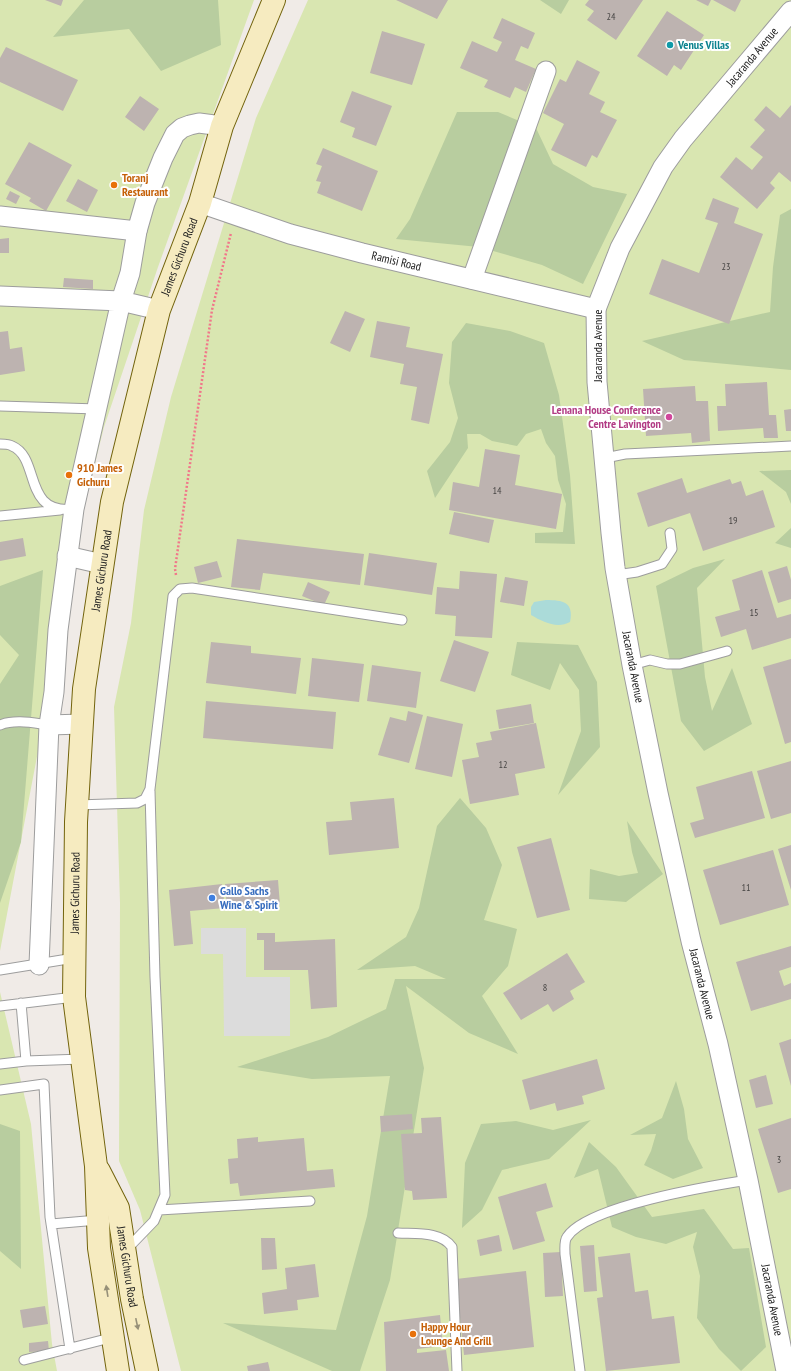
<svg xmlns="http://www.w3.org/2000/svg" width="791" height="1371" font-family="'PT Sans Narrow',sans-serif">
	<rect width="100%" height="100%" fill="#f0ebe7"/>
	<!-- grass -->
	<path fill="#d9e6b1" d="M0,0h254l-96,267 -54,160 -44,178 -13,99 -47,247z
		M308,0h483v1371h-610l-41,-161 -21,-49 1,-258 -6,-196 17,-84 13,-113 27,-113 85,-279z
		M0,992l31,132 21,220 5,27h-57z"/>
	<!-- forest -->
	<path fill="#b8cd9f" d="M84,0h134l3,45 -60,26 -32,-42 -76,8z
		M540,0h29l-8,14z
		M457,112h41l38,16 17,36 40,23 34,7 -44,90 -41,-19 -63,-18 -83,-8 14,-20z
		M791,209v161l-107,-10 -42,-19 128,-29 3,-45 7,-52z
		M466,323l44,8 34,12 15,52 11,80 5,69 -40,-1v-10l28,-1 3,-28 -8,-24 -3,-24 -9,-13 -5,-14 -15,5 -9,12 -25,-5 -12,-7h-13l1,14 -33,50 -8,-27 23,-29 8,-24 -9,-35 3,-41z
		M791,470v34l-5,-12 -27,-21z
		M791,528v20l-16,-5z
		M725,559l-28,29 8,89 7,34 20,-43 20,56 -48,27 -23,-30 -25,-135 37,-18z
		M43,570l-22,272 -21,61v-219l19,-29 -19,-20v-49z
		M517,642l61,3 19,37 3,65 -42,48 23,-64 -2,-41 -19,-27 -10,27 -39,-15z
		M460,798l26,30 16,37 -18,55 33,9 -9,37 -26,30 36,58 -49,-21 -63,-47 18,82 -34,212 -30,91h-28l-109,-48 113,7 31,-114 23,-140 -78,3 -75,-12 91,-30 58,-28 9,-30h51l-31,-13 -58,4 49,-33 13,-29 18,-82z
		M627,821l36,53 -37,28 -37,-3 1,-30 29,7 19,-3 -6,-21z
		M676,1081l8,28 4,30 15,29 -30,11 -29,-14 7,-14 5,-17 -26,1 32,-17z
		M591,1120l-42,39 -47,11 -20,40 -20,18 3,-65 16,-39 35,-3 37,9z
		M0,1124l20,7 1,138 -21,-18z
		M589,1142l27,25 36,50 52,-8 29,40 16,-1 17,99 -25,24 -22,-22 -22,-31 3,-42 -7,-29 4,-15 -31,12 -30,-7 -24,-10 -14,-58 -24,9z"/>
	<!-- parking -->
	<path fill="#dcdcdc" d="M201,928h45v49h44v59h-66l-1,-82h-22z"/>
	<!-- water -->
	<path fill="#abdbd9" d="M546,600c17,0 28,2 24,22 -13,7 -27,0 -39,-7v-8l3,-5z"/>
	<!-- building -->
	<path fill="#bdb3b0" d="M45,0h18l-2,6z
		M396,0h52l-11,19z
		M589,0h54l-27,40 -29,-20 7,-9 -9,-6z
		M696,0h15l-3,6z
		M713,0h28l-6,12z
		M667,11l37,24 -23,35 -7,-5 -7,11 -30,-20z
		M502,18l33,15 -7,16 -7,-3 -6,14 21,9 -10,23 -11,-5 -5,11 -26,-11 4,-7 -28,-12 12,-27 25,11 5,-10 -9,-4z
		M382,31l43,13 -13,41 -42,-12z
		M6,47l72,33 -15,31 -63,-29v-24z
		M577,60l23,12 -11,22 16,8 -5,10 17,8 -20,38 -5,-3 -6,12 -35,-17 13,-26 -21,-11 17,-34 6,3z
		M352,91l40,15 -16,40 -24,-9 3,-9 -15,-6z
		M140,96l19,13 -15,22 -19,-14z
		M791,105v77l-12,-10 -9,11 5,5 -18,21 -37,-32 16,-20 16,13 11,-13 -13,-10 15,-17 -11,-10 12,-14 14,12z
		M29,142l43,23 -26,46 -17,-10 2,-3 -26,-14z
		M323,148l55,23 -16,40 -45,-18 4,-11 -5,-1 6,-15 -6,-2z
		M78,179l20,11 -11,22 -21,-11z
		M10,191l10,5 -4,8 -10,-5z
		M713,198l26,10 -5,15 29,11 -34,90 -80,-30 13,-35 37,14 19,-50 -13,-4z
		M9,238v15h-9v-14z
		M64,278l29,2v9l-30,-2z
		M345,311l20,8 -15,33 -20,-9z
		M377,321l33,6 -4,20 37,7 -14,70 -18,-4 6,-33 -17,-3 4,-20 -34,-7z
		M8,331l2,18 12,-2 3,24 -25,4v-43z
		M767,382l2,33h7l2,23h-14l-1,-10 -45,3 -1,-25h9l-1,-22z
		M695,386l1,15h12l2,40 -18,2 -1,-10 -45,3 -3,-47z
		M791,409v22h-5l-2,-21z
		M485,449l35,6 -5,30 47,9 -6,35 -107,-19 4,-28 26,5z
		M682,478l5,15 43,-14 2,5 9,-3 5,15 17,-6 12,37 -72,24 -13,-38 -42,14 -11,-34z
		M454,512l40,8 -5,23 -40,-9z
		M23,538l3,18 -26,5v-19z
		M237,539l127,15 -4,31 -97,-12 -3,17 -29,-3z
		M369,553l68,10 -5,32 -68,-10z
		M217,561l5,16 -24,6 -4,-16z
		M787,566l4,14v19l-13,4 -10,-31z
		M762,570l15,48 14,-4v24l-39,12 -6,-21 -25,8 -6,-20 25,-7 -8,-30z
		M460,571l37,3 -5,64 -37,-2 1,-20 -21,-2 2,-27 22,2z
		M505,577l23,4 -4,25 -24,-4z
		M308,582l22,10 -6,13 -22,-9z
		M454,640l35,12 -14,40 -35,-11z
		M211,642l40,4v7l50,5 -5,36 -90,-11z
		M312,658l52,6 -5,38 -51,-6z
		M791,659v83l-6,2 -22,-77z
		M372,665l49,7 -5,36 -49,-7z
		M206,701l130,11 -3,37 -130,-11z
		M531,704l3,19 -35,6 -3,-19z
		M408,711l15,4 -14,48 -31,-8 12,-38 16,4z
		M427,716l36,8 -11,53 -37,-8z
		M536,723l9,45 -30,6 4,21 -49,9 -8,-44 17,-3 -3,-14 16,-3 -2,-8z
		M791,761v52l-20,6 -14,-48z
		M752,771l13,47 -70,20 -5,-15 14,-4 -8,-32z
		M394,798l5,50 -70,7 -3,-33 26,-2 -2,-18z
		M551,838l19,72 -33,8 -20,-71z
		M791,845v45l-13,-41z
		M773,850l16,55 -69,20 -17,-55z
		M278,880l2,25 -53,4 -2,-25z
		M222,884l3,24 -35,3 3,33 -19,2 -5,-56z
		M257,933h18v9l60,-3 2,68 -26,2 -3,-39h-44v-30h-7z
		M791,946v21l-12,4 5,15 7,-3v16l-40,12 -15,-49z
		M567,953l18,29 -15,9 4,8 -21,13 -5,-8 -27,16 -18,-27z
		M791,1039v47l-12,-43z
		M597,1059l8,30 -23,7 2,8 -27,7 -2,-8 -25,7 -8,-30z
		M766,1075l7,29 -17,4 -7,-28z
		M412,1114l1,15 -32,3 -1,-16z
		M441,1117l6,81 -34,2 -1,-9 -7,-1 -4,-56 21,-1 -1,-15z
		M791,1118v71l-13,4 -20,-64z
		M258,1137v5l46,-4 3,33 26,-2 2,18 -95,9 -2,-13 -8,1 -2,-25 10,-1 -1,-19z
		M546,1183l7,24 -17,5 9,29 -32,9 -15,-53z
		M499,1235l3,16 -22,5 -3,-16z
		M261,1238h14l2,31 -15,1z
		M594,1245l3,46 -13,1 -4,-46z
		M561,1252l2,44 -18,1 -2,-44z
		M630,1253l5,39 13,-2 4,29 22,-3 6,47 -74,8 -9,-73 6,-1 -5,-40z
		M315,1264l4,33 -22,3 1,10 -34,4 -2,-21 25,-4 -2,-21z
		M526,1271l8,76 -70,8 -8,-76z
		M45,1306l3,18 -25,4 -3,-18z
		M440,1315l3,31 -26,3v4l29,-3 3,21h-63l-2,-49z
		M48,1341l1,10 -20,1v-9z
		M268,1362l2,9h-22l-1,-5z"/>
	<g fill="none" stroke-linecap="round" stroke-linejoin="round">
		<!-- service casing -->
		<g stroke="#9d9d9d" stroke-width="11">
			<path id="service" d="M0,406l98,3
				M0,444c4,0 9,0 12,2 29,12 10,69 62,63
				M605,458l20,-4 166,-8
				M0,516l60,-6
				M616,575l21,-3 25,-8 10,-15 -2,-16
				M632,665l18,-5 17,4h13l47,-13
				M0,725c15,-6 33,-2 49,0
				M77,805l60,-2 8,-4 5,-10 23,-193 7,-7 12,-1 210,32
				M0,970l74,-12
				M21,1003l5,58
				M0,1006l74,-9
				M0,1064l26,-3 56,-2
				M0,1090l44,-6 6,133 20,132
				M159,1210l151,-9
				M51,1224l47,-4
				M398,1233c17,1 43,-2 54,14l5,124
				M126,1250l28,-29 11,-26 -10,-218 -5,-186
				M24,1360l90,-23
				M580,1371l-15,-117c0,-5 -1,-13 2,-17 20,-31 143,-51 181,-57"/>
		</g>
		<!-- minor casing -->
		<g stroke="#9d9d9d" stroke-width="21">
			<g id="minor">
				<path id="s1" d="M200,203l90,31 72,19 234,56"/>
				<path d="M0,216l137,15"/>
				<path d="M472,279l74,-208"/>
				<path d="M0,296l121,5 -47,208 -16,121 -4,62 -5,33"/>
				<path d="M159,310l-38,-9 9,-28 7,-42 8,-28 18,-45 12,-24 7,-6 8,-3 9,-2 23,3"/>
				<path d="M67,556l35,8"/>
				<path d="M39,965l10,-240 33,-1"/>
				<path id="s2" d="M786,1371l-38,-191 -30,-136 -27,-103 -33,-148 -26,-128 -17,-97 -4,-35 -14,-151 -1,-73 24,-61 43,-81 20,-28 108,-128"/>
			</g>
		</g>
		<!-- secondary casing -->
		<g stroke="#72630c" stroke-width="24">
			<g id="secondary">
				<path id="s3" d="M99,1171l19,37 14,91 15,72"/>
				<path id="s4" d="M118,1371l-19,-123 -3,-82 -22,-169 2,-175 8,-133 28,-187 47,-192 41,-107 22,-77 52,-126"/>
			</g>
		</g>
		<!-- path -->
		<path stroke="#f1778a" stroke-width="2.5" stroke-dasharray="2 2" stroke-linecap="butt" d="M176,575l-1,-6 37,-259 19,-77"/>
		<!-- service -->
		<use href="#service" stroke="#fff" stroke-width="9"/>
		<!-- minor -->
		<use href="#minor" stroke="#fff" stroke-width="19"/>
		<!-- secondary -->
		<use href="#secondary" stroke="#f6ebc0" stroke-width="22"/>
	</g>
	<!-- one-way arrows -->
	<defs><path id="oneway-solid" d="M-6-.8H1V-3.2L6.5 0L1 3.2V.8H-6Z"/></defs>
	<g fill="#969078">
		<use href="#oneway-solid" transform="translate(107 1291) rotate(-99)"/>
		<use href="#oneway-solid" transform="translate(137 1324) rotate(78)"/>
	</g>
	<!-- markers -->
	<circle fill="#0f9aa8" stroke="#fff" stroke-width="1.5" cx="670" cy="45" r="4"/>
	<g fill="#e8710a" stroke="#fff" stroke-width="1.5">
		<circle cx="114" cy="185" r="4"/>
		<circle cx="69" cy="475" r="4"/>
		<circle cx="413" cy="1334" r="4"/>
	</g>
	<circle fill="#d1479c" stroke="#fff" stroke-width="1.5" cx="669" cy="417" r="4"/>
	<circle fill="#3f7fe0" stroke="#fff" stroke-width="1.5" cx="212" cy="898" r="4"/>
	<g text-anchor="middle" stroke-width="4" stroke-linejoin="round" paint-order="stroke">
		<!-- number labels -->
		<g font-size="10" fill="#474544">
			<text x="611" y="20">24</text>
			<text x="726" y="270">23</text>
			<text x="497" y="494">14</text>
			<text x="733" y="524">19</text>
			<text x="754" y="616">15</text>
			<text x="503" y="768">12</text>
			<text x="746" y="891">11</text>
			<text x="545" y="991">8</text>
			<text x="779" y="1163">3</text>
		</g>
		<!-- culture labels -->
		<g font-size="12" font-weight="bold" fill="#0d838f" stroke="#fff" text-anchor="start">
			<text x="678" y="49">Venus Villas</text>
		</g>
		<!-- street labels -->
		<g font-size="12" fill="#202020" stroke="#fff">
			<text dy="4" stroke="none"><textPath href="#s2" startOffset="1380">Jacaranda Avenue</textPath></text>
			<text dy="4" stroke="none"><textPath href="#s4" startOffset="1129">James Gichuru Road</textPath></text>
			<text dy="4" stroke="none"><textPath href="#s1" startOffset="205">Ramisi Road</textPath></text>
			<text transform="translate(598 346) rotate(-90)" y="4">Jacaranda Avenue</text>
			<text dy="4" stroke="none"><textPath href="#s4" startOffset="805">James Gichuru Road</textPath></text>
			<text transform="translate(633 667) rotate(79)" y="4">Jacaranda Avenue</text>
			<text dy="4" stroke="none"><textPath href="#s4" startOffset="481">James Gichuru Road</textPath></text>
			<text transform="translate(702 984) rotate(76)" y="4">Jacaranda Avenue</text>
			<text dy="4" stroke="none"><textPath href="#s3" startOffset="101">James Gichuru Road</textPath></text>
			<text transform="translate(772 1300) rotate(79)" y="4">Jacaranda Avenue</text>
		</g>
		<!-- food labels -->
		<g font-size="12" font-weight="bold" fill="#c56008" stroke="#fff" text-anchor="start">
			<text x="122" y="182">Toranj<tspan x="122" dy="14">Restaurant</tspan></text>
			<text x="77" y="472">910 James<tspan x="77" dy="14">Gichuru</tspan></text>
			<text x="421" y="1331">Happy Hour<tspan x="421" dy="14">Lounge And Grill</tspan></text>
		</g>
		<!-- hotel labels -->
		<g font-size="12" font-weight="bold" fill="#b23c85" stroke="#fff" text-anchor="end">
			<text x="661" y="414">Lenana House Conference<tspan x="661" dy="14">Centre Lavington</tspan></text>
		</g>
		<!-- shop labels -->
		<g font-size="12" font-weight="bold" fill="#366cbe" stroke="#fff" text-anchor="start">
			<text x="220" y="895">Gallo Sachs<tspan x="220" dy="14">Wine &amp; Spirit</tspan></text>
		</g>
	</g>
</svg>
